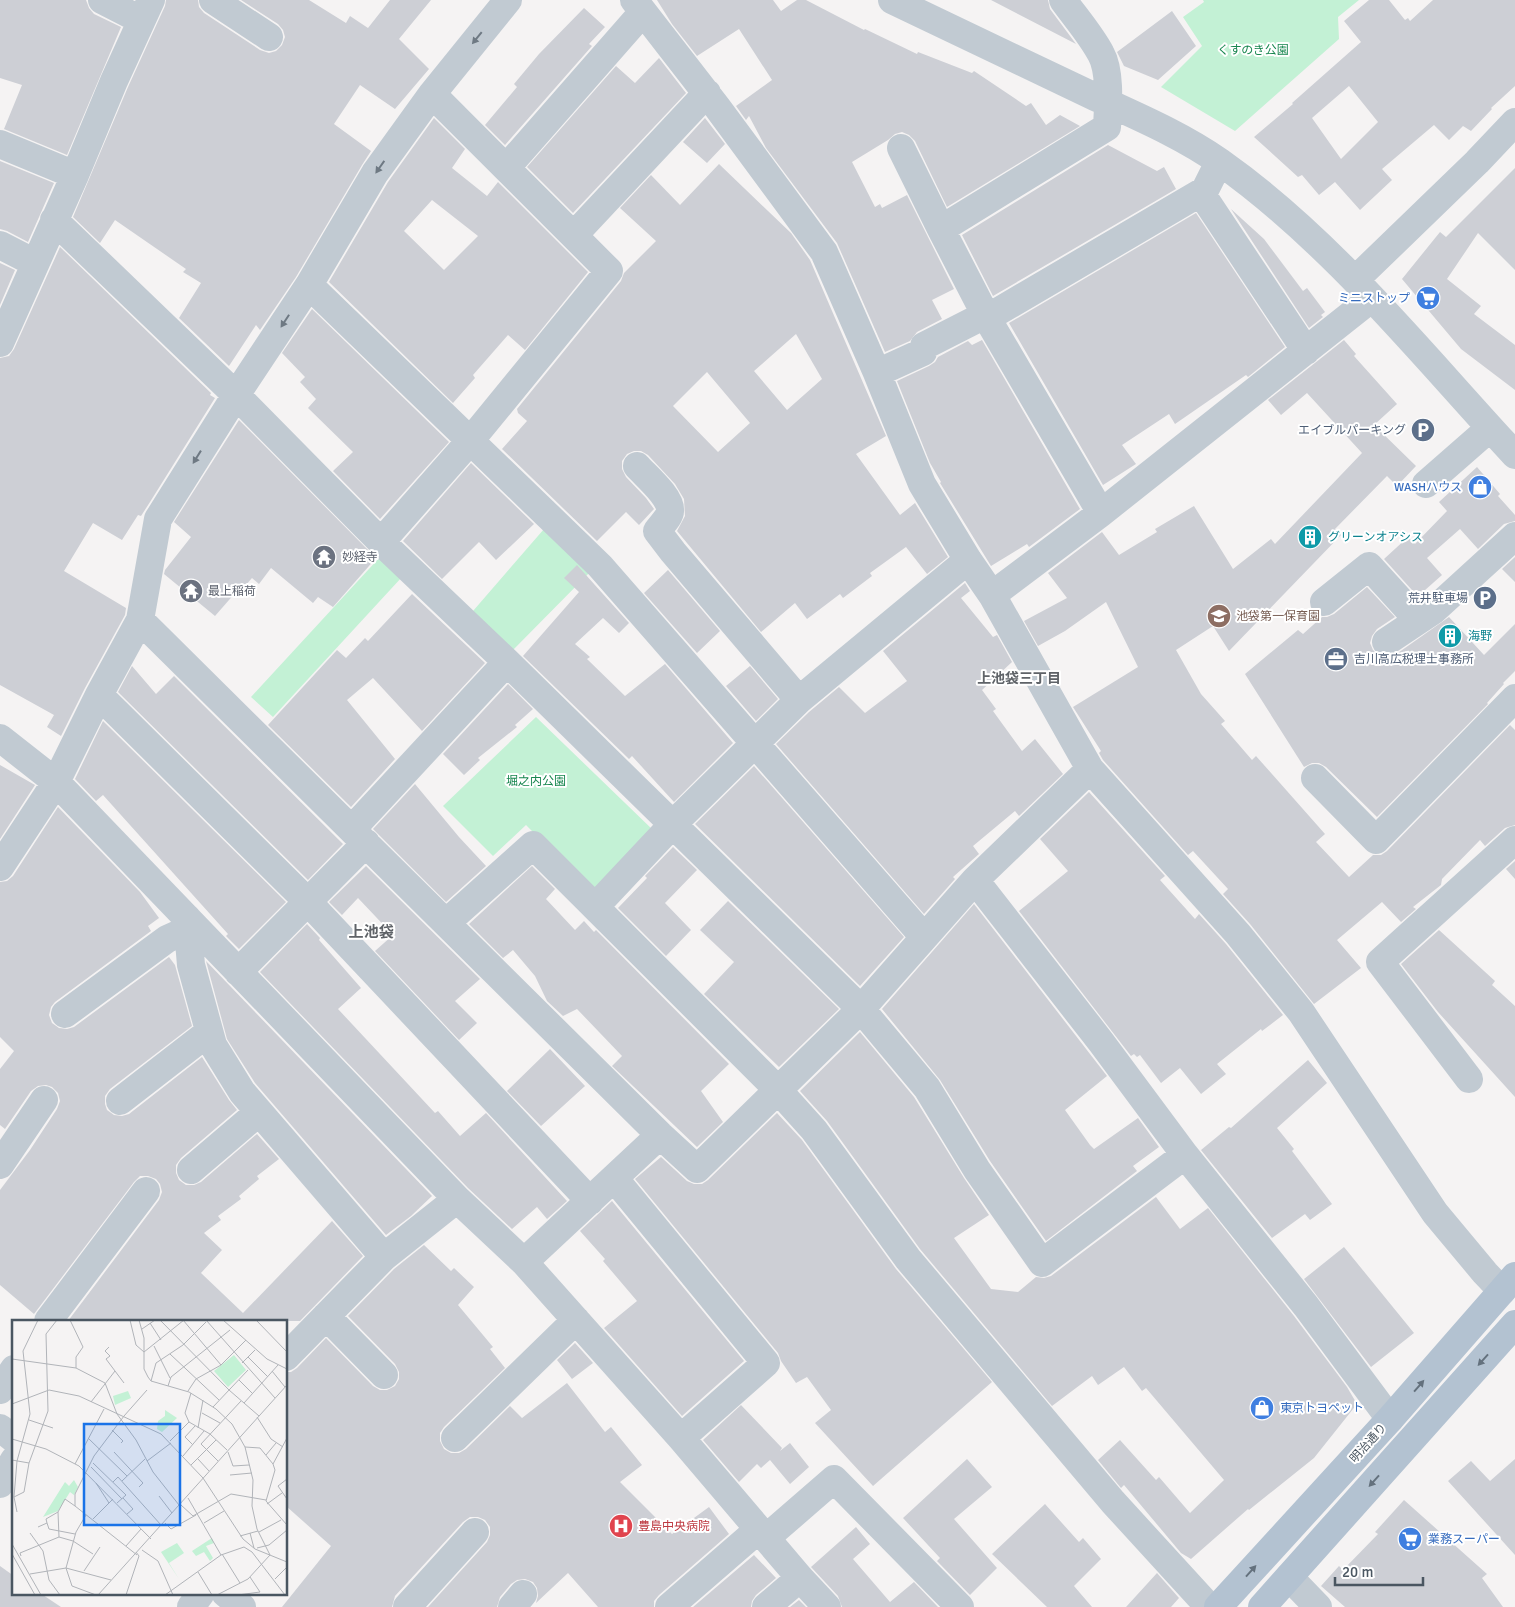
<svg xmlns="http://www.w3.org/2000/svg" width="1515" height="1607" font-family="Signika,'Noto Sans JP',sans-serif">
	<rect width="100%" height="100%" fill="#f5f3f3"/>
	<!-- green -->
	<path fill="#c3f1d5" d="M1203,0h156l-21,17 1,22 -104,92 -74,-44 41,-41 -19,-29 21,-15z
		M544,529l48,41 -79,80 -40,-39z
		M380,557l22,20 -129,140 -22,-20z
		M536,717l118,114 -61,62 -67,-68 -33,31 -50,-50z"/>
	<!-- building -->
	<path fill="#cdcfd5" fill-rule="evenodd" d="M0,0h86l3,8 5,6 27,13 -54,128 -63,-26 18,-44 -22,-7z
		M166,0h32l1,7 5,6 56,37 9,3 7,-2 6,-6 3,-8 -2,-7 -5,-6 -37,-24h68l37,23 4,-7 18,12 22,-28h41l-32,39 30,30 -34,40 -35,-24 -26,39 37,27 -9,14 -66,112 -36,53 -4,-5 -27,41 -50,-48 22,-35 -18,-11 3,-3 -71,-49 -15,23 -27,-26 55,-130 37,-81z
		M657,0h116l8,11 16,-11h9l58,30 1,-1 52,25 1,-2 54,21 2,-2 52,35 5,-3 15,22 14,-10 20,11 -133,81 -32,-66 -6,-6 -7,-3 -7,2 -7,6 -36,22 23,45 5,-3 2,4 25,-13 47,94 -22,11 10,19 -25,13 -7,9 -25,11 -48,-109 -71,-95 -17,-32 -3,4 -10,-14 36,-26 -33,-51 -42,27 -25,-32z
		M991,0h57l2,9 26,35z
		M1369,0h20l16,20 3,-2 2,3 23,-21h82v86l-24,22 1,1 -21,22 -8,-5 -14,14 -15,-15 -52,44 10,11 -32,30 -25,-28 -16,13 -17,-20 -4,2 -44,-40 39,-33 -1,-1 69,-61 -17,-21zM1349,86l29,36 -37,37 -29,-41z
		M584,8l21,19 -16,17 3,2 -87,99 -20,-20 32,-38 -3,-3 25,-30z
		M1172,11l24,35 -38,34 -34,-14 -7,-14z
		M659,58l27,35 -113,120 -46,-46 89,-101 19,17z
		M434,118l31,31 -13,19 35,28 11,-14 90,90 -63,78 -17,-15 -35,40 2,3 -22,25 -124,-121 59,-100zM432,200l46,36 -34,34 -40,-39z
		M705,118l20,26 -18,19 -24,-21z
		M1108,145l49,26 7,-4 12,22 -183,107 -31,-61z
		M0,161l54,22 -26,59 -21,-11 -7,-2z
		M719,164l72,69 19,27 76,176 -30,18 44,61 15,-12 33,54 -21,17 -21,-27 -36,26 2,3 -29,22 -3,-4 -33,25 -12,-16 -34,29 -84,-101 8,-15 -1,-17 -9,-15 -27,-29 -7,-4h-7l-7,3 -5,7v8l4,8 20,21 8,11 -15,16 -13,-13 -29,29 -95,-92 25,-28 -9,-8 -1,-4 104,-128 3,-8 32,-32 -36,-33 31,-33 29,30zM796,334l26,45 -35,31 -33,-39zM707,372l43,51 -32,29 -45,-46z
		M1515,168v102l-37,-37 -31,46 34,27 -7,8 41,31v45l-54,-41 -59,-70 38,-47 6,5z
		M1231,209l33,30 39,52 4,-3 18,24 -4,3 2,2 -14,11z
		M1196,213l89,134 -37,30 -2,-2 -71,49 -6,-10 -47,31 14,19 -33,21 -94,-162z
		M60,247l151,146 -1,2 5,3 -65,104 -9,14 -3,-1 -16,25 -29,-17 -29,48 62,37 -1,7 -40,73 -24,48 -14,-9 7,-12 -54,-30v-327l9,-2 5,-7z
		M0,263l15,7 -15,35z
		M312,309l137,133 -69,77 -47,-48 20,-19 -45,-44 8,-9 -16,-17 5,-5 -23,-24z
		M982,340l98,169 -51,38 -2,-3 -36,22 -51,-83 1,-1 -11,-19 -33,-82 32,-15 6,-4 3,-5 30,-16 4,4z
		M1344,340l12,14 -2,2 43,48 -23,21 42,41 -19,20 -10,-10 -52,53 6,6 -112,116 -16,-25 -37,24 25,44 24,27 -4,3 31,36 4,-4 69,78 -9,8 33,35 24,-22h8l6,-4 123,-126 5,5v95l-10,3 -20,18 -5,-6 -38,39 -1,6 -28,22 3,2 -15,13 -19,-20 -45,38 24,28 -47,36 -64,-80 -27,-30 5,-5 -35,-38 -5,4 -85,-95 -4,-7 2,-2 -28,-44 65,-40 -32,-65 -41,29 -27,15 -14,-25 43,-23 -19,-25 54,-41 17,23 38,-23 -2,-3 39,-23 39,63 38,-30 4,5 87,-91 -55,-60 -26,22 -13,-15z
		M239,420l137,138 -43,49 -15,-10 -5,6 -42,-35 -12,16 -7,-6 -14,16 -2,-2 -21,24 -51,-42 1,-4 26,-33 -17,-15z
		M471,463l63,61 -38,36 -17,-18 -37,37 -39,-38z
		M1477,467l23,27 -2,2 17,19v6l-11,3 -26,25 -18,-20 -33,29 15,17 -18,16 4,4 -7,5 -37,-41 24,-22 7,7 32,-33 -8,-9z
		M1515,557v25l-13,-13z
		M577,565l52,58 -10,10 -16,-15 -28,26 15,13 -3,2 38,37 40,-32 68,79 -59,59 -42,-46 -3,3 -106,-103 56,-64 -15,-14z
		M668,570l52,61 -23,22 -53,-60z
		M965,583l5,8 -9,7 32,39 4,-2 15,27 -30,28 14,19 -3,2 29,40 13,-12 28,35 -44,42 -4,-5 -42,35 6,8 -26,23 2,2 -31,35 -148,-170 33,-32 30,-25 26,26 42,-32 -24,-30z
		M1367,587l28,30 -18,12 -5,7 -2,7 3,7 7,6 7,2 8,-3 54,-38 35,38 31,-31v47l-12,12 1,1 -17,19 1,1 -111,113 -51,-50 -7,-4h-7l-8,4 -59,-93 53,-44 5,4 19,-17h5l7,-3z
		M412,594l73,69 -63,68 -49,-53 -26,22 48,59 -44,48 -83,-82 69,-75 9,8 19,-20 3,3z
		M132,666l24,28 18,-18 169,168 -35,36 -190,-188z
		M750,666l28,33 -22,22 -30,-35z
		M508,684l25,25 -18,16 2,2 -39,31 2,2 -16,15 -21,-21z
		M103,721l183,181 -47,47 -13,-13 2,-2 -125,-139 -7,6 -21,-22z
		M0,765l35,20 -35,54z
		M754,766l150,171 -44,49 -165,-162z
		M415,784l44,53 27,29 -40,36 -73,-73z
		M1089,792l76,84 -5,4 35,39 4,-5 27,30 57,71 -21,16 -1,-2 -44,35 9,10 -25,20 -21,-26 -19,15 -21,-28 -3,2 -3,-3 -3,2 -112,-145 49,-40 -28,-32z
		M58,807l82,85 19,26 -11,8 3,5 -96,71 -4,5 -2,8 3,8 7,5 8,1 7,-2 95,-70 6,8 17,61 -82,63 -5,7v8l2,6 7,5 8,1 7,-2 73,-57 27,43 8,10 -56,48 -5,7v8l3,7 7,5h8l7,-3 56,-48 22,25 -22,17 2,3 -20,17 2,3 -23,17 3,4 -17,13 18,17 -21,23 42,40 89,-92 31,35 -63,65h-232l91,-121 3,-8 -2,-8 -4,-5 -8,-3h-8l-6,6 -100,132 -34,-29v-95l30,-40 27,-41 3,-8 -2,-8 -6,-6 -6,-2 -8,1 -7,5 -26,38 -5,-4v-56l14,-18 -14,-14v-155l7,-1 6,-5z
		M673,847l24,23 -32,33 26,27 -25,26 -48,-48 29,-30 -2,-2z
		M1515,861v18l-9,-10z
		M366,866l114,113 -25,22 22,22 -18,17 -84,-89 18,-16 -35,-37 -16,17 -13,-13z
		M532,866l23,23 -9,10 29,31 9,-9 10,11 2,-2 133,134 -28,27 22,31 -26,25 -85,-81 10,-10 -45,-47 -14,7 -16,-15 -12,-25 -22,-26 -10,8 -34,-34z
		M728,901l111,108 -60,58 -75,-73 30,-32 -34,-32z
		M974,904l133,172 -42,34 25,35 4,4 44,-31 21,29 -26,19 4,5 -91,70 -56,-80 -50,-81 -58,-71z
		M307,924l13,14 -1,2 42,48 -23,21 97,104 3,-2 22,25 26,-23 81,88 -20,18 -10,-12 -25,22 -44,-41 -208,-216z
		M1439,930l56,51 -3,4 23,21v91l-77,-85 -37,-48z
		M206,961l226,235 -21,20 -25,19 -131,-152 -28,-44z
		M860,1032l54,65 50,81 25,37 -35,23 37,51 27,3 18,-15 8,1 7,-2 105,-79 24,32 28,-21 86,108 53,71 10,17 -43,54 -65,52 -1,-1 -57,50 -10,-6 -57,-68 -3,3 -23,-28 22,-20 36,40 3,-3 31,36 34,-33 -78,-92 -4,3 -18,-24 -26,18 -6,-9 -40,30 -132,-157 -93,-128 -27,-30z
		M550,1049l35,37 -44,40 -34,-35z
		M1308,1060l19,23 -50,45 17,21 -2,2 40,53 -22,16 -5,-6 -33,24 -71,-88 28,-23 2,1z
		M777,1113l25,27 94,129 96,113 -119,104 -58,-63 16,-13 -24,-33 -11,6 -15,-22 -3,-8 -143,-174 26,-22 26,24 7,3h8l6,-4z
		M612,1201l132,160 -62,55 -78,-88 33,-27 -34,-40 2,-2 -25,-28z
		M424,1245l27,26 3,-3 20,19 -16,18 35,42 -3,2 15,19 -61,59 -4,6v8l4,8 7,4h8l7,-4 44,-43 12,12 45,-35 38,49 6,-5 31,38 -22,17 52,52 37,-27 20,27 -70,61 -5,6v6h-56l-30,-34 -32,30 2,-7 -1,-8 -4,-6 -8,-3 -8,1 -6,4 -11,13 -3,10h-69l59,-65 3,-7v-8l-5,-7 -7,-3h-8l-7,5 -68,74 -3,11h-110l49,-61 -45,-40v-134h5l6,-4 29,-30 47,48 7,4h7l8,-4 4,-7v-7l-4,-8 -47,-48 46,-47z
		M1344,1247l70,86 -43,34 -67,-88z
		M575,1343l18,20 -21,16 -15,-19z
		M741,1405l41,43 -2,3 10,-8 19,24 -19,17 -20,-24 -9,8 -4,-4 -18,18 -36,-42z
		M967,1459l25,28 -38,32 43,49 -27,27 -33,-34 3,-3 -37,-40z
		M1515,1459v96l-67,-74 23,-20 19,20z
		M1404,1500l83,74 -5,4 21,29h-158l-24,-21 18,-20 4,4 35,-36 -3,-2z
		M1045,1504l34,38 4,-4 18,21 -27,27 18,21h-45l-55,-53z
		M856,1527l14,17 -17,15 37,43 24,-20 24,25h-96l-4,-11 -27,-29z
		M754,1555l22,23 -20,17 -4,6 -1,6h-58z
		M0,1566l14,10v17h26l21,14h-61z
		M1157,1573l22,25 -8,9h-45z
		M799,1600l7,7h-16z"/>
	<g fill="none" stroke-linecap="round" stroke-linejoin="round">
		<!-- minor -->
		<path stroke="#c1cad2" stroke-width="28" d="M102,0l39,20
			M213,0l56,37
			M634,0l83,107 107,145 53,121 45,111 46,76 24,35 98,174 148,165 63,78 134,201 50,60 17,18
			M892,0c66,31 132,63 199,95 43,20 89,39 129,67 112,79 202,193 295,293
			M0,144l75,31
			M901,148l40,81 46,89 114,195
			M507,167l136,-155
			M1201,193l105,158
			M54,220l182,175 145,147 126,120 354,347 66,79 50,82 65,93 143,-108
			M941,229l166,-102c1,-20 4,-55 -6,-73 -10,-19 -25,-36 -38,-54
			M574,235l133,-142
			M0,245l35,18
			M1355,280l122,-118 38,-40
			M309,285l291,281 324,371
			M0,343l75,-168 39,-94 37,-81
			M877,373l46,-21 1,-6 55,-28h8l218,-128 14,-28
			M637,466c9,10 35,32 33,45 0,6 -9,14 -13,20l16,21 126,148
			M1426,484l64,-56
			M381,542l89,-101 139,-170 -177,-177
			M992,595l109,-82 271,-215
			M1324,602l45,-36 49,54
			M140,620l520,515 37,34 164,-160 114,-129 115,-111
			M1386,642l48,-32 81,-74
			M99,695l209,207 282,299
			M0,738l56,44 401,417 67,63 157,176 119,140 27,29
			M1315,778l61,62 139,-142
			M352,829l155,-167
			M0,867l56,-85 43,-87 41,-75 18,-101 78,-124 73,-110 66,-112 57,-79 76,-94
			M975,880l126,162 84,113 121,151 84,113
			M595,907l78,-83 126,-124 169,-140
			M187,918l4,47 22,80 29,47 142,165
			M447,922l86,-77 245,245 36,40 94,129 205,243 96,105
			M238,972l128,-129
			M65,1014l102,-75 20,-9
			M1469,1079l-89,-117 135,-122
			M120,1101l89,-69
			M0,1165l44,-65
			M191,1170l68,-58
			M614,1178l152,185 -85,75
			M524,1262l136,-127
			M326,1316l58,59
			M48,1321l98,-130
			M286,1357l98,-100 73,-58
			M0,1390l14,-21
			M0,1428l14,11
			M455,1438l121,-118
			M0,1484l14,-24
			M766,1538l68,-59 126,128
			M1289,1577l29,30
			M225,1593l17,14
			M191,1607l10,-14
			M407,1607l68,-75
			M512,1607l11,-13
			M669,1607l90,-78
			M766,1607l34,-29"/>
		<!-- major -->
		<path stroke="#b3c2d1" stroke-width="28" d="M1218,1607l172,-188 125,-143
			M1262,1607l253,-283"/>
	</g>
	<!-- one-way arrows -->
	<defs><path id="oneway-solid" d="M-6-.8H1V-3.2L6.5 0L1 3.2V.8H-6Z" transform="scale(1.25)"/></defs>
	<g fill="#6e7983">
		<use href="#oneway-solid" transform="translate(477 38) rotate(129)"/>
		<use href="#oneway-solid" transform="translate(380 167) rotate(125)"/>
		<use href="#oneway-solid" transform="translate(285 321) rotate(123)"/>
		<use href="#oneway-solid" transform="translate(197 457) rotate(122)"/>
	</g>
	<g fill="#64717d">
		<use href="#oneway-solid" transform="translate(1483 1360) rotate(132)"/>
		<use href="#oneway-solid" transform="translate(1419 1386) rotate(-49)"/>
		<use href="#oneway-solid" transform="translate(1374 1481) rotate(132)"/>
		<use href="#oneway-solid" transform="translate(1251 1571) rotate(-48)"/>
	</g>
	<!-- icons -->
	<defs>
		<g id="supermarket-disc" transform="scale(1.25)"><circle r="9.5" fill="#3f7fe0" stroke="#fff"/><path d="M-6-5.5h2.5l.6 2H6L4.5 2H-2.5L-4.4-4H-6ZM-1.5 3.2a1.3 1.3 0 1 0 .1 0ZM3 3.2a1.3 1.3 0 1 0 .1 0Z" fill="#fff"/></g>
		<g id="parking-disc" transform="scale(1.25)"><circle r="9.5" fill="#5c6f8a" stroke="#fff"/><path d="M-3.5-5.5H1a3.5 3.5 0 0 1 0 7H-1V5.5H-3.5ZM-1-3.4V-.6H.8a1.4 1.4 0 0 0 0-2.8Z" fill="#fff"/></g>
		<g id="shop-disc" transform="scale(1.25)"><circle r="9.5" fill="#3f7fe0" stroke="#fff"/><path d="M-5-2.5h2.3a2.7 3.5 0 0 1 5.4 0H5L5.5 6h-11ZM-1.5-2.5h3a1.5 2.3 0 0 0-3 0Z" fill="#fff"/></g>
		<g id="building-disc" transform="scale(1.25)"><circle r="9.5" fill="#0f9aa8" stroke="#fff"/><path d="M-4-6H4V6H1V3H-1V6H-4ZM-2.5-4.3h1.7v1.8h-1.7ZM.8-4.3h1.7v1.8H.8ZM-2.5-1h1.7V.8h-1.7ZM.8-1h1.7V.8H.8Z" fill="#fff"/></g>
		<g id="temple-disc" transform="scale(1.25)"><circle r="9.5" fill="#6b7280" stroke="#fff"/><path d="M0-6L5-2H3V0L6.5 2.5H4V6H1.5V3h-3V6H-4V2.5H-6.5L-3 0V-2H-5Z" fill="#fff"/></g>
		<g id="school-disc" transform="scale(1.25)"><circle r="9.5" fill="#8d6e63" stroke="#fff"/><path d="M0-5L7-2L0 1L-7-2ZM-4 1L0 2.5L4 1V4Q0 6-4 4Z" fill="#fff"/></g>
		<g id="office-disc" transform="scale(1.25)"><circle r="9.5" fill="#5c6f8a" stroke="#fff"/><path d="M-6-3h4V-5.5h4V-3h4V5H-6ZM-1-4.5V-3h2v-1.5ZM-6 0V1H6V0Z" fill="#fff"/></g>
		<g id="hospital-disc" transform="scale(1.25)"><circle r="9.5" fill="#e0444e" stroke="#fff"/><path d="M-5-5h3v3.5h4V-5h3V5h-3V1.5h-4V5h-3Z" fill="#fff"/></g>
	</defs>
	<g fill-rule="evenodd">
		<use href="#supermarket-disc" x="1428" y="298"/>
		<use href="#parking-disc" x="1423" y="430"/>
		<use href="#shop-disc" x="1480" y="487"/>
		<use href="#building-disc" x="1310" y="537"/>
		<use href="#temple-disc" x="324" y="557"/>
		<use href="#temple-disc" x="191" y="591"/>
		<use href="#parking-disc" x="1485" y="598"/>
		<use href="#school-disc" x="1219" y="616"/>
		<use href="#building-disc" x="1450" y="636"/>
		<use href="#office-disc" x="1336" y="659"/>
		<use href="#shop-disc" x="1262" y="1408"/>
		<use href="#hospital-disc" x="621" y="1526"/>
		<use href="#supermarket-disc" x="1410" y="1539"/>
	</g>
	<g text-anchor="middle" stroke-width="4" stroke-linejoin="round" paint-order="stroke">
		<!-- park labels -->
		<g font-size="12" fill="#17864f" stroke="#fff">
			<text x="1253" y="54">くすのき公園</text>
			<text x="536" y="785">堀之内公園</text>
		</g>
		<!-- shop labels -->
		<g font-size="12" fill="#366cbe" stroke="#fff" text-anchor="end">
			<text x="1410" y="302">ミニストップ</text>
			<text x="1462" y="491">WASHハウス</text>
			<text x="1280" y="1412" text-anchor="start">東京トヨペット</text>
			<text x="1428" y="1543" text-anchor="start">業務スーパー</text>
		</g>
		<!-- service labels -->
		<g font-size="12" fill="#4e5e75" stroke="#fff" text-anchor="end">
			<text x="1406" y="434">エイブルパーキング</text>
			<text x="1468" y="602">荒井駐車場</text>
			<text x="1354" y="663" text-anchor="start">吉川高広税理士事務所</text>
		</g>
		<!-- culture labels -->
		<g font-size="12" fill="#0d838f" stroke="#fff" text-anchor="start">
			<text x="1328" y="541">グリーンオアシス</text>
			<text x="1468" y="640">海野</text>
		</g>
		<!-- worship labels -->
		<g font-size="12" fill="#5b616d" stroke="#fff" text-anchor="start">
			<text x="342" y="561">妙経寺</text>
			<text x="208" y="595">最上稲荷</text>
		</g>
		<!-- education labels -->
		<g font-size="12" fill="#785e54" stroke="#fff" text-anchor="start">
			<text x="1236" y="620">池袋第一保育園</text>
		</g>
		<!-- street labels -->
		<g font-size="12" fill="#4a5661" stroke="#fff">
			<text transform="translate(1368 1443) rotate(-48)" y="4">明治通り</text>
		</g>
		<!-- health labels -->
		<g font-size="12" fill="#be3a42" stroke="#fff" text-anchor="start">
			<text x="638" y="1530">豊島中央病院</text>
		</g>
		<!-- neighbourhood labels -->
		<g font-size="14" font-weight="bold" fill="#5f6368" stroke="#fff">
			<text x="1019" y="683">上池袋三丁目</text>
		</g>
		<!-- quarter labels -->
		<g font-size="15" font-weight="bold" fill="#5f6368" stroke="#fff">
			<text x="371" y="937">上池袋</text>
		</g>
	</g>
	<!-- overview -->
	<g transform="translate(12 1320)">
		<rect width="275" height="275" fill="#f5f3f3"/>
		<path d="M222,35l12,15 -18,17 -14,-16zM116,71l3,7 -16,7 -2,-9zM153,90l12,8 -15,14 -5,-3 1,-8 7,-5zM62,160l4,7 -4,8 -4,-3 -12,19 -15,6 22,-35 4,4zM200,218l2,5 -8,3 7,12 -3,3 -6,-9 -8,4 -4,-5zM165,223l7,10 -15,10 10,16 -18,-27z" fill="#c3f1d5"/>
		<path fill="none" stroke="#b1b4b9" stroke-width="1" d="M58,0l13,27 -7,10v11l29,15 12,31M118,0l6,25 8,7 40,-32M127,0l5,18v31l4,8 3,4 38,11 27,17 16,15 13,23 8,33 -1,26 5,23 13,26 -22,24 -31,16M148,0l69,70 30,26M171,0l38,45M194,0l69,78M211,0l44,39 20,10M244,0l31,32M138,3l11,17M130,9l13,-9M142,26l16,32M97,27l-4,4 5,5 -4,3 18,24M158,34l49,46M236,37l20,20M0,39l64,9M230,43l13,-13M260,51l13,16M227,60l13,13M139,61l5,-18 27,-18 23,-23M156,66l3,-9 59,-47M176,71l8,-12 25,-14 25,-25M79,82l24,-31M232,83l34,-38M0,84l37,-14 30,6 82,38 42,44M201,87l35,-37M190,93l18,10M105,94l19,26 17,32 26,33M112,96l-30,40 -19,38v12l62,49M112,96l23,-26M245,97l14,22 12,8M17,100l24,8M177,102l21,12 17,16M186,108l5,-28M100,110l11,11 -2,2M76,118l39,38M275,118l-14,26 2,6 -9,31 21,24M0,119l34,10 33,17 72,73M158,121l19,-19 -4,-9 6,-20M181,125l-8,-8 10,-11M233,127l15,1 13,16M102,132l29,31 -4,4M216,132l5,14 16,-1M254,135l10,-12M171,136l21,-25M186,139l11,12M0,140l17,3M135,141l24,-18M206,141l-17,-17 40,-43M81,143l33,32 -9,8M63,144l29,-55M179,145l25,-25M79,147l31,32M218,155l22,-2M191,158l40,61 12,10 32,13M275,159l-9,7 9,13M110,161l23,-22M101,162l5,-5 43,48M84,163l13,20M147,176l13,17M2,177l10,-5 5,-29 19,-52 -2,-77 11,-14M111,178l10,11 -6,5M176,178l33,57M255,184l15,-11M169,185l12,11 38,-22 35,6M5,192l-3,-15 3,-36 13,-47 -7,-63 15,-31M46,192l1,25M74,195l-10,17 -10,36 6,18 24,9M81,199l20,-20M35,203l2,6 26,5M153,203l6,6 25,-14M192,203l20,-12M26,207l9,-4 -1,-4 12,-7 7,-13 10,7M247,212l22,-12M18,213l13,18 6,29 11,15M238,213l4,15M228,216l18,-5M0,224l29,51M114,226l15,-17M245,228l12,-3 18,-15M130,230l16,11 15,34M0,234l23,41M210,234l18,29M9,236l-1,-3 39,-16 14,4 20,13M72,251l16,-24M186,252l14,23M18,254l36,-6 45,12M263,259l12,-12M86,275l189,-210M114,275l13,-39 -3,-4M153,275l56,-40 23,-8 8,5 33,43M226,275l22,-3 -10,-15"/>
		<path fill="#1a73e8" fill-opacity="0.15" stroke="#1a73e8" stroke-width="2.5" d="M72,104h96v101h-96z"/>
		<rect width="275" height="275" fill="none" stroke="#4a5661" stroke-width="2.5"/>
	</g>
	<!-- scale -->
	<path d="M1335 1577v8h88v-8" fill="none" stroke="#4a5661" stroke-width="2.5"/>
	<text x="1342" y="1577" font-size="15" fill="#4a5661" stroke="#ffffff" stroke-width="4" paint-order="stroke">20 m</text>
</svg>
